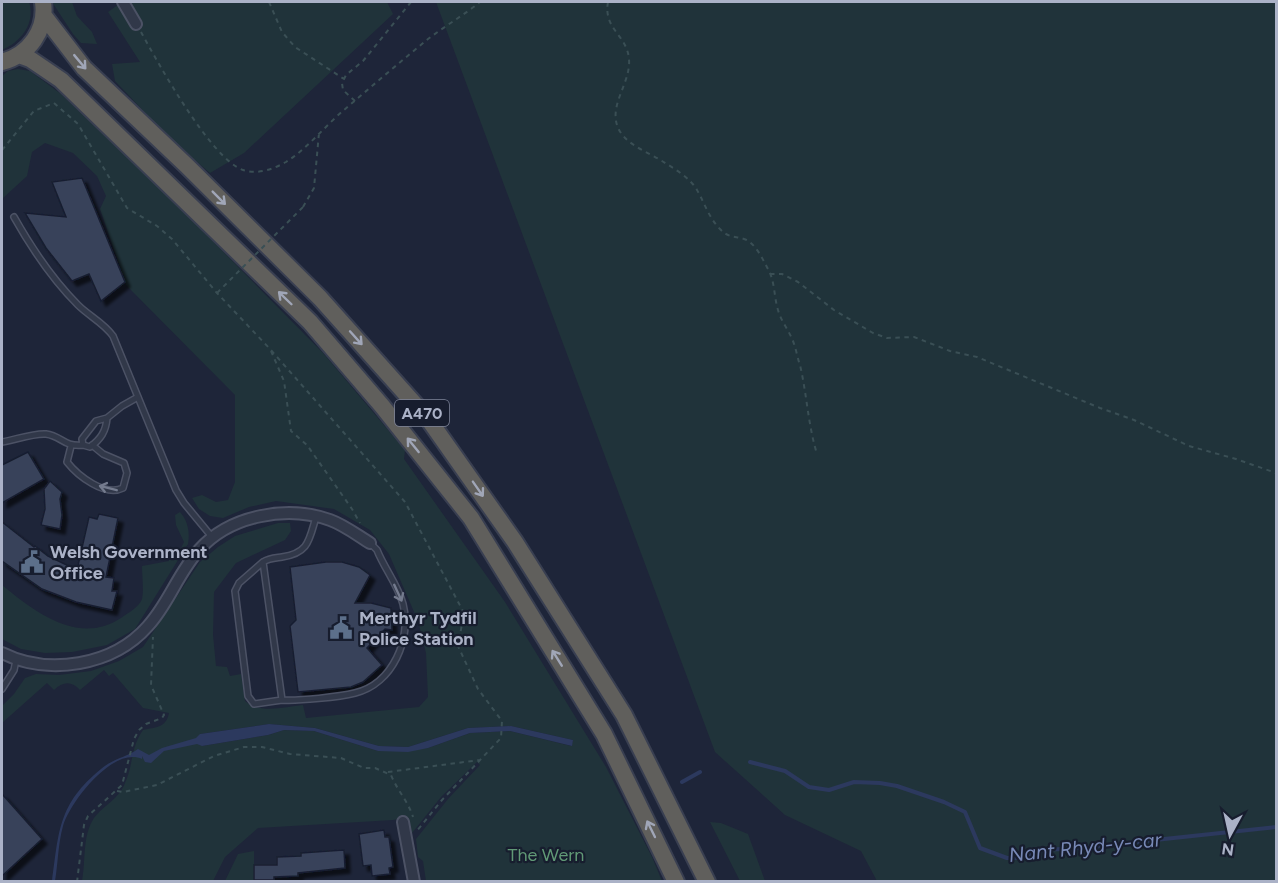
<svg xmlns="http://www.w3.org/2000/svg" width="1278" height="883" font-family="Figtree,sans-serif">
	<defs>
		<filter id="shadow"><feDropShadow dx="5" dy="5" stdDeviation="1.5" flood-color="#0009"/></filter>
	</defs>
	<rect width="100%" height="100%" fill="#1e2539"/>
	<!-- green -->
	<path fill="#20333a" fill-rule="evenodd" d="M2,2h27c7,21 -8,40 -27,48z
		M52,2h20l5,14 15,16 5,12 -16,-1 -8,-9z
		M122,2h265l6,12 -149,139 -34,20 -39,-33 -56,-59 -3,-17 28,-2 -32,-50z
		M436,2h840v879h-399l-16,-30 -76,-36 -70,-63z
		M18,69l12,2 31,23 128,123 134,136 82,97 -1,9 101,143 101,165 46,90 10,24h-236l-3,-20 -5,-4 -2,-18 32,-40 32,-34 -3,-3 -36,35 -29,36 -4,-16 -15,3 -135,8 -33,29 -12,24h-131c4,-20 0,-45 12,-63 10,-13 25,-19 31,-35 9,-20 5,-34 18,-53 13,-3 23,-2 26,-17l-26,-5 -30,-35 -4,3 -5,-6 -24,20c-8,-9 -17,-9 -26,0l-7,-7 -45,40v-17l12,-12 11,-16 11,-4 23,1 32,-4 28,-10 24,-14 57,-85 18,-15 17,-11 43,-13h12l1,8 -6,9 -49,23 -22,29 -1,43 3,31 11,1 3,9 11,-2 4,27c16,13 39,6 58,4l3,13 113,-11 9,-10 -2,-44 -8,-32 -29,-67 -19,-24 -36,-21 -58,-8 -27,6 -26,11 -13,-2 -11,-7 -7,-11 10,-3 14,7 12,-2 7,-18v-87l-109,-110 -26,-76 6,-13 -9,-20 -24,-23 -28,-10 -13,9 -5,24 -25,23v-123l6,-5zM269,724l46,4 64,18 29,1 60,-19 43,-2 62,14 -2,6 -61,-15 -40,2 -42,15 -50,3 -64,-20 -30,-1 -16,5 -66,11 -2,-12z
		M180,512c8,9 10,20 8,32l-53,85 -28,16 -35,7 -27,1 -24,-4 -19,-10v-54c33,27 77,61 119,33 7,-5 18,-11 21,-19 2,-9 0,-23 0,-33l27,-5 -2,-9 14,-4 3,-6 -8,-17 -1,-10z
		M710,822l11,1 27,11 17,47h-25z
		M254,851v30h-29l13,-27z"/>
	<!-- water -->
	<path fill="#2c395e" d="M269,724l46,4 64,18 29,1 60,-19 43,-2 62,14 -1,6 -62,-15 -40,2 -42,15 -20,4 -30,-1 -64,-20 -30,-1 -16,5 -66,11 -5,-2 -33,7 -13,12 -6,-1 -3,-6v3c-29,-13 -72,43 -79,67 -5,18 -5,37 -8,55h-3c7,-50 6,-77 49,-112 11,-10 26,-12 37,-20l11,6 13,-7 34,-10 4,-4z"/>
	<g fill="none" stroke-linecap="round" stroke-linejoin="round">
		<!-- stream -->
		<path stroke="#2c395e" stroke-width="4" d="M750,762l35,9 24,16 20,3 25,-8 26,1 17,3 47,16 21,10 15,36 27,10h13l23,-8 37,-2 196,-21
			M682,782l18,-10"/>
	</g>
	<!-- building -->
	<path fill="#39425a" stroke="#191f30" stroke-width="1.5" filter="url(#shadow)" d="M82,178l43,104 -24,19 -12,-27 -17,7 -26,-33 -21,-35 41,4 -14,-35z
		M28,452l16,27 -42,24v-38z
		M50,481l12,11 -2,7 2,16 -2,14 -19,-4 4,-16 -1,-20z
		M99,514l19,4 -12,59 8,1 -2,13h5l-5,19 -36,-8 -34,-13 -40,-28v-39l32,25 1,-1 13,10 29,14 12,-53 8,2z
		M326,562h16l17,5 11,8 -15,28h16l20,5 1,22 -7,-1 -18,19 15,17 -19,17 -12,5 -53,5 -8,-66 6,-6 -6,-53z
		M2,794l40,45 -40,37z
		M384,830l1,7h4l4,30 -4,1 1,6 -18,2 -1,-11 -8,1 -4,-32z
		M344,850l1,18 -47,5v3l-24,1v3h-20v-15h23v-8l24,-1v-3z"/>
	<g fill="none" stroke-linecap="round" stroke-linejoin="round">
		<!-- service casing -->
		<g stroke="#4c5265" stroke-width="8">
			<path id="service" d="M14,217c18,32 38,62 64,88 11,11 26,18 35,31l63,154 8,13 28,34
				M107,418c-1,13 -6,21 -17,29l-7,-2 -1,-6 14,-18z
				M107,418l15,-12 16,-9
				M2,442c13,-2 31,-9 44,-8 16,2 17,13 37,11
				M71,446l-4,16c11,14 38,35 56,26l4,-15 -3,-10 -21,-9 -11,-9
				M263,562l-24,21 -4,8 13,105 6,8 28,-4 -19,-138c6,-4 12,-4 19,-5 27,-4 27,-17 34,-40
				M2,689l12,-19 2,-10
				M282,700c17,1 57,-3 73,-7 38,-9 57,-55 48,-89 -5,-19 -19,-36 -26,-54l-7,-7"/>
		</g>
		<!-- minor casing -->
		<g stroke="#4c5265" stroke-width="14">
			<path id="minor" d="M123,2l13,22
				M2,653c46,23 111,13 146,-27 21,-23 30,-53 51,-76 31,-35 88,-45 131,-30 14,5 27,15 40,23
				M403,822l11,60"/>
		</g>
		<!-- trunk casing -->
		<g stroke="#393f51" stroke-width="20">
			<path id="trunk" d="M44,16l40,52 103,98 133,132 109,122 86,122 109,173 83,167
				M19,55l11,4 31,21 249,242 72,84 89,112 133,216 72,148
				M2,62c27,-7 45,-32 41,-60"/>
		</g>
		<!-- path -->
		<path stroke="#3a4f55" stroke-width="2" stroke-dasharray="4.5 4.5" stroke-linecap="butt" d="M269,2l13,30 13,15 49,32
			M608,2c-5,27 19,33 21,57 2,23 -19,44 -12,66 6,19 31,27 45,36 13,8 28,17 35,29 8,14 12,28 23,39 8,9 15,7 24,10 12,4 19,21 25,32 6,12 5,26 9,39 3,11 10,19 14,29 4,8 5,18 8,26 7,30 8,60 17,89
			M141,32c17,31 70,127 102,138 14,5 31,-1 43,-8 22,-14 39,-36 58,-52 28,-24 56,-48 84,-71 17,-13 36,-24 52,-37
			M355,101l-12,-11 -1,-7 4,-8 17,-14 48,-59
			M2,150l32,-39 20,-8 24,21 49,84 30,18 15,13 45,54 53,56 135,153 59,111 -6,33 20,43 24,32 -1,17 -59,62 -26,32
			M303,207l11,-19 5,-55
			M770,274h12l16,8 36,28 39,23 14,5 27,-1 36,14 27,6 123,51 34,12 55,26 47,13 40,14
			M271,351l13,30 7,50 16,14 45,64 8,14
			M388,772l92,-12
			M117,791l6,1 34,-7 57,-29 30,-9h18l28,7 51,4 23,10h11l16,7c6,15 17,26 22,42
			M77,882l7,-57 4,-9 34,-31 12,-46 5,-9 7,-6 16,-6 2,-3 -13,-30 2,-48"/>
		<!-- service -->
		<use href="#service" stroke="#313849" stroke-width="5"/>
		<!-- minor -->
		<use href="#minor" stroke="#313849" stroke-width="10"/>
		<!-- trunk -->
		<use href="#trunk" stroke="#605f5c" stroke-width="16"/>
		<!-- path-bridge -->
		<path stroke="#3a4f55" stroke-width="2" stroke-dasharray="4.5 4.5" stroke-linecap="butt" d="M217,293l86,-86"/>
	</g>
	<!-- one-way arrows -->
	<defs><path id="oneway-shaft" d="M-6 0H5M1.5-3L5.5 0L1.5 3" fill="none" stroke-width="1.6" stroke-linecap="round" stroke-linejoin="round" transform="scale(1.5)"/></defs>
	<g stroke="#a0a6b7">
		<use href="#oneway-shaft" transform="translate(80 62) rotate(50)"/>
		<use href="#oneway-shaft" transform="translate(219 198) rotate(45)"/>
		<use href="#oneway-shaft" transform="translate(285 298) rotate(-136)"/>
		<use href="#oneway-shaft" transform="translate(356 338) rotate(48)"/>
		<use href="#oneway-shaft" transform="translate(413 445) rotate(-129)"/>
		<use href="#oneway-shaft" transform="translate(478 489) rotate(55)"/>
		<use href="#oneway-shaft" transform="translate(557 658) rotate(-122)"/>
		<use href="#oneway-shaft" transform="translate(651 829) rotate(-116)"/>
	</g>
	<g stroke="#747b8e">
		<use href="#oneway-shaft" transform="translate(108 488) rotate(-166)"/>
		<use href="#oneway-shaft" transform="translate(398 593) rotate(65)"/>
	</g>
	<!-- icons -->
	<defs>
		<g id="civic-bare" transform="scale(1.8)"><path d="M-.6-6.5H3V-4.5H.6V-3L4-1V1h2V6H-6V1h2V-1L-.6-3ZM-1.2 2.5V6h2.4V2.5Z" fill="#5c6f8a" stroke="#171d2e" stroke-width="2.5" paint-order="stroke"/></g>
	</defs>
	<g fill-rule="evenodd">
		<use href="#civic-bare" x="32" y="562"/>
		<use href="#civic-bare" x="341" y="628"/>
	</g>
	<g text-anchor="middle" stroke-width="4.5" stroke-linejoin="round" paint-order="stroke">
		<!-- shield labels -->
		<rect fill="#171d2e" stroke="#7f8599" stroke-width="1.5" x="395" y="400" width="54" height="26" rx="4.5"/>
		<g font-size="16" font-weight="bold" fill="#abb2c7">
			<text x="422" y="419">A470</text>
		</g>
		<!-- poi labels -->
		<g font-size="18" font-weight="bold" fill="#abb2c7" stroke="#171d2e" text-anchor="start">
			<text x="50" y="558">Welsh Government<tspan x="50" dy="21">Office</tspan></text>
			<text x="359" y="624">Merthyr Tydfil<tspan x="359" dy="21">Police Station</tspan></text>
		</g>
		<!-- park labels -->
		<g font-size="18" fill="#619976" stroke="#171d2e">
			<text x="546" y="861">The Wern</text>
		</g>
		<!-- water labels -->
		<g font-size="20" font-style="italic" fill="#7889b7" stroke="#171d2e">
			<text transform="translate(1085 847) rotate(-6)" y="7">Nant Rhyd-y-car</text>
		</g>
	</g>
	<!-- border -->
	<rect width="1278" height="883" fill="none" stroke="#abb2c7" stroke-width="6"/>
	<!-- north arrow -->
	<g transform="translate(1230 835) rotate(188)" stroke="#171d2e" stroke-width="4.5" paint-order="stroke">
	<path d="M0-4.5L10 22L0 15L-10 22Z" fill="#abb2c7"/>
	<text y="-9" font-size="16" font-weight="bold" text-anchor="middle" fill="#abb2c7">N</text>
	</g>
</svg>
